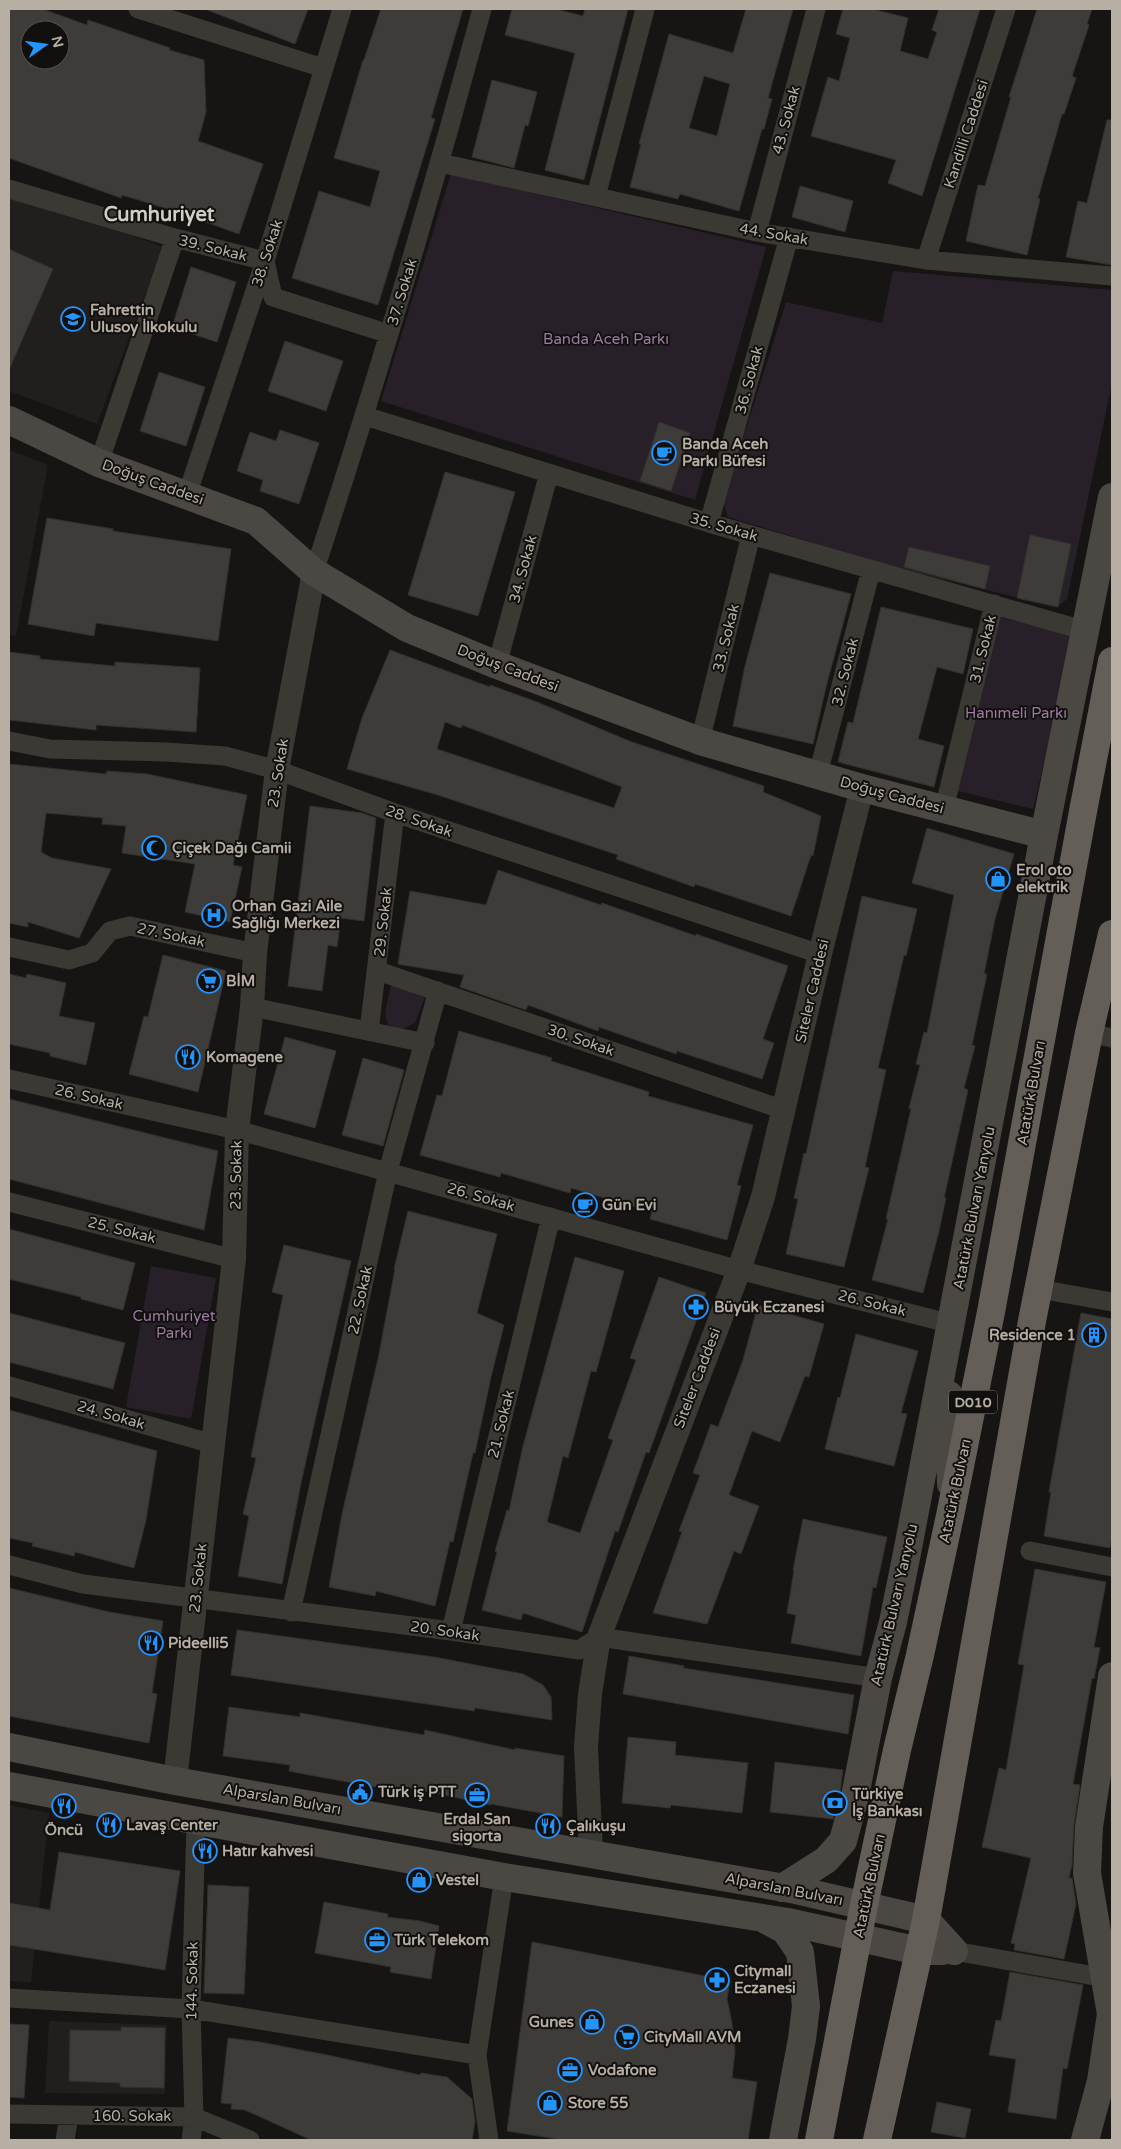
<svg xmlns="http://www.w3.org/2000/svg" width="1121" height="2149" font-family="'Varela Round',sans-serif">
	<rect width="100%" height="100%" fill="#161514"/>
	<!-- built -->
	<path fill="#201f1d" d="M9,189l154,58 -66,177 -88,-33z
		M9,450l39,15 -32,171 -7,-1z
		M9,1805l40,8 -18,169 -22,-1z
		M49,2021l118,4 -2,69 -120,-1z"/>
	<!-- green -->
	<path fill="#282029" d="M451,174l315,73 -71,253 -314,-99z
		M893,271l219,19v93l-45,216 -9,8 -154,-37 -176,-53 -5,-15 63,-200 96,21z
		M999,617l76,18 -42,174 -75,-18z
		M391,985h13l21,12 -10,26 -14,7 -13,-5 -3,-12z
		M151,1266l65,12 -25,141 -65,-12z"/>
	<!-- building -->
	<path fill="#3e3c38" stroke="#32312e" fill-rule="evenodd" d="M9,9h33l45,16 1,-5 82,28 -1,2 35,10 2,52 -8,29 65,23 -24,70 -64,-23 -53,-16 -1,3 -112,-40zM30,30h30v30h-30z
		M205,9h103l-13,35z
		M381,9h82l-32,109 4,1 -57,186 -86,-27 27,-87 51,16 10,-36 -46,-13 29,-98h1z
		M512,9h43l28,7 2,-7h43l-44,171 -39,-10 30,-117 -70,-18z
		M746,9h47l-25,89 4,1 -8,30h-2l-23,82 -59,-17 -2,5 -48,-12 11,-43h-2l30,-110 64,19zM704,76l26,8 -13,52 -28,-8z
		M843,9h29l36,9 -8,33 28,8 9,-27 -5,-2 7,-21h41l-58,187 -34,-13 8,-23 -85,-24 17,-59 11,4 11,-43 -14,-4z
		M1037,9h55l-5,15 2,1 -17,51 4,2 -12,36h-2l-24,84 2,1 -13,56 -61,-14 12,-56 7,1 26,-89h-2z
		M492,80l45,12 -9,34 -3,-1 -11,43 -42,-11z
		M1107,120h5v145l-46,-8 12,-56 9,2z
		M800,186l53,15 -8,31 -53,-15z
		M9,249l44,20 -44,101z
		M191,267l45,15 -19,60 -45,-15z
		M285,341l58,20 -17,50 -58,-20z
		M159,372l46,15 -19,59 -46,-15z
		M659,422l31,11 -19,58 -31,-10z
		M280,430l39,13 -20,61 -39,-13 3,-11 -26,-9 13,-39 26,9z
		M445,472l70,20 -37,124 -70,-21z
		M47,518l66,11v2l118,18 -13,92 -122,-18 -2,13 -66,-12z
		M1030,535l41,9 -13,63 -41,-9z
		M909,547l81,19 -5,23 -81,-22z
		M770,573l81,21 -25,93 -13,57 -80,-18 12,-60z
		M881,607l92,22 -10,45 -26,-7 -19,72 26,7 -10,41 -96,-25 10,-40 5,1z
		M390,650l100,37v-2l47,17 92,39 135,45 -1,6 58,24 -8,40 -2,-1 -20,61 -96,-32 -1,3 -78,-28 2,-4 -180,-60 -91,-26 15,-51zM445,722l16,6 1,-3 50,19 110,43 -8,21 -177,-59z
		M9,652l31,4v3l75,7v-4l85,6 -4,64 -100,-7v5l-87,-10z
		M9,764l97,10 1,-3 40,3 100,21 -14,70 9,2 -12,55 -45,-10 10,-48 -73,-11 4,-27 -24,-2 1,-6 -57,-5 -5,39 11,6 59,11 -32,69 -51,-16v5l-19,-4z
		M310,806l52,7 14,5 -12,103 -23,-3 -4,29 -9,-2 -6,46 -34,-5z
		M927,828l87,26 -19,65 -11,55h3l-15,71 3,1 -11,42 4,2 -24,108h2l-7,33 -16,62 -51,-13 16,-61h-2l25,-110 -2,-1 11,-43 -4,-1 8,-32 3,1 27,-138 -42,-12z
		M498,870l103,35 1,-2 94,33v-2l92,32 -25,73 11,4 -12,36 -85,-28 -1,3 -77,-27 -1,4 -70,-26 -2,5 -66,-23 4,-12 -66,-11 12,-73 76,14z
		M862,896l55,13 -11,47 -2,-1 -26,113 8,2 -21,97 4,1 -25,99 -58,-13 12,-55 -4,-1 10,-45 2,1z
		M163,955l63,16 -28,121 -69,-18 15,-58 4,1z
		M9,974l17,4 1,-4 39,9 -7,33 36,7 -9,42 -36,-9v-3l-41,-9z
		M459,1031l93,27 -1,3 98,31 -1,4 105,29 -16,60 4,1 -14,54 -77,-21 2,-7 -81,-24 -1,5 -69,-20 -1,4 -80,-22 17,-60 5,1z
		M285,1037l51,14 -21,77 -51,-14z
		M363,1058l41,12 -21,76 -41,-11z
		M9,1099l209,52 -14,79 -195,-51z
		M408,1211l89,23 -20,79 27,12 -13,52 -16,76h-2l-20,89 -3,-1 -15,65 -59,-15 -1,5 -46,-9 13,-73 36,-155 17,-90h-1z
		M9,1229l126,34 -12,47 -42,-11v-2l-72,-18z
		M284,1245l67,16 -50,222 -19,101 -44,-8 11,-60 -6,-2 13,-56 -5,-1 32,-162 -11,-3z
		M575,1257l49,14 -28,101 -5,-1 -23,87 -5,-2 -16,66 33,11 33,-93 -5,-2 28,-78 -6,-2 29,-81 47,16 -57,160 -3,-1 -28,80 -3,-1 -33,101 -59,-19 -2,7 -39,-10 15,-58 -2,-1 12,-41 2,1 14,-65z
		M758,1305l66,19 -15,53 -4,-1 -25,66 -28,-11 -23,64 30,11 -18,48 -7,-3 -27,73 -54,-11 29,-81 -3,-1 21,-56 -7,-2 18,-49 7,3 25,-67z
		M9,1313l116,30 -12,46 -104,-27z
		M1081,1313l31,6v214l-2,15 -66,-12 7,-44h-2z
		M856,1334l62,17 -17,62 6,1 -13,52 -69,-17 13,-52 2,1z
		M9,1410l148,41 -11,69 -12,48 -59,-16 -1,4 -42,-10 1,-3 -24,-5z
		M803,1519l84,18 -11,51 -3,-1 -12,69 -70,-13 5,-28 -9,-2 7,-42 -1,-1z
		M1035,1569l71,13 -12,65 6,1 -6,31 -2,-1 -19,106 7,1 -6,40 -2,40 -3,13h3l4,26 -12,55 -50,-9 1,-6 -4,-1 20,-85 -49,-11 17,-79 7,2 18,-105 -6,-1z
		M9,1588l100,24 54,9 -11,72 5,1 -8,49 -140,-27z
		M237,1630l197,27 89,17 20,11 8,12 1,23 -77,-12 -1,3 -243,-36z
		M629,1656l55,10 -1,2 171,27 -6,39 -225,-40z
		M229,1707l71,10v-4l124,22 1,-5 90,20v-2l49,8 -2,61 -71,-13v1l-85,-18 -1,5 -85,-15 -31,-6 1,-6 -67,-9z
		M628,1737l48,5 -1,13 73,8 -6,50 -71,-8 -1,3 -48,-5z
		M775,1762l68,8 -3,22 -7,27 -63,-7z
		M59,1852l121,19 -15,99 -156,-25v-42l41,7z
		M208,1885l41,2 -5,107 -40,-1z
		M324,1902l64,12 -1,3 33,4 19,5 -8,53 -41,-7 1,-5 -76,-14z
		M532,1942l198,39 -3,18 5,24 3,28 -3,27 25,4 -9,58h-185l-56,-9z
		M1010,1972l73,13 -16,84 -4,-1 -7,51 -48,-7 8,-53 -27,-4 7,-35 5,1z
		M9,2024l20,1 -5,73 -15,-1z
		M121,2027l44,1 -1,60 -44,-1v-4l-51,-2 1,-51 51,1z
		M228,2038l32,4 67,13 93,20 1,-2 26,4 25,22 3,23 -3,18h-161l-66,-30 -14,-1 1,-5 -11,-1z
		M937,2102l34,7 -6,29 -34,-6z"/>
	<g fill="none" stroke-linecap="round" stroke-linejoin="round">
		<!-- minor -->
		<path stroke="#3b3934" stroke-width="19" d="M138,9l185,59
			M440,163l317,69 169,28 186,16
			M9,189l166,49 90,23 8,36 116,37
			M596,196l49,-187
			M757,232l59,-223
			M926,260l80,-251
			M365,416l344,107 377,108
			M99,463l76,-225
			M187,495l78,-234 77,-252
			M709,523l80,-286
			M314,572c61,-186 117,-374 168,-563
			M497,665l52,-192
			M9,741l41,8 116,3 59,4 52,14 118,43 425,141
			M700,741l51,-206
			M818,774l53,-204
			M944,809l50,-205
			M9,947l60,13 23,-7 18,-22 20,-5 125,27
			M378,971l406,139
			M252,1007l173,36
			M369,1031l26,-218
			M1089,1033l23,5
			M9,1079l228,51 502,140 213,54
			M9,1202l225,57
			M1039,1289l73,13
			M9,1386l204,58
			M1030,1551l82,16
			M9,1565l74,19 368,47 128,19 20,-13 279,41
			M291,1612l97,-441 50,-180
			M451,1631l100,-414
			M954,1951l152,27
			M9,1998l182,11 286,46
			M9,2114l185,3 56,23
			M65,2140l4,-24
			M191,2140l3,-23 -3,-108 5,-188
			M489,2140l-12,-85 27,-178"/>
		<!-- tertiary -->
		<path stroke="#3b3934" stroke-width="24" d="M175,1781l59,-522 3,-129 15,-123 3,-54 22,-183 37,-198
			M591,1853l-5,-106 4,-53 9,-57 140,-367 24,-73 57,-243 42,-166"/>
		<!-- secondary -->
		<path stroke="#4b4742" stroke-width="28" d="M9,420l90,43 157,58 58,51 93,56 90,37 203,76 162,47 182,47
			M949,1395l2,89
			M9,1747l166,34 621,109 130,30 28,31
			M9,1786l495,91 284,45 131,29h23
			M782,1888l44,-28 17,-19 12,-45 23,-118 15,-56 14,-69 137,-718 68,-338
			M766,1920l19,10 15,22 6,54 -4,33 -19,101
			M1085,2140l16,-59 10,-67 -24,-141 2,-46 23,-151"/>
		<!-- trunk -->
		<path stroke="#635e58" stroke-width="28" d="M819,2140l45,-235 33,-155 23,-95 31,-144 40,-199 93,-506 28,-145
			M877,2140l49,-220 106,-599 57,-288 23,-99"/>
	</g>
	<!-- icons -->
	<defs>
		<g id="school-ring" transform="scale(1.25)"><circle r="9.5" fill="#11100f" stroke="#2494fd" stroke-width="1.5"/><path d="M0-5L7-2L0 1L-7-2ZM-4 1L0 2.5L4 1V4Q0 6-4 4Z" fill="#2494fd"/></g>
		<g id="cafe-ring" transform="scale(1.25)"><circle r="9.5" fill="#11100f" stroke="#2494fd" stroke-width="1.5"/><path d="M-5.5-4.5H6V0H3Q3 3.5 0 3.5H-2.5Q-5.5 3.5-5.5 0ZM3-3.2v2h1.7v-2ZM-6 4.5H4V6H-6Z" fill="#2494fd"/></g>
		<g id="mosque-ring" transform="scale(1.25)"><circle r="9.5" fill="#11100f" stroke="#2494fd" stroke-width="1.5"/><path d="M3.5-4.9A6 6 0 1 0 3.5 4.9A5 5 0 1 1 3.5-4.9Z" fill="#2494fd"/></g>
		<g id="shop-ring" transform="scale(1.25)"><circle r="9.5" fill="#11100f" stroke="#2494fd" stroke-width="1.5"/><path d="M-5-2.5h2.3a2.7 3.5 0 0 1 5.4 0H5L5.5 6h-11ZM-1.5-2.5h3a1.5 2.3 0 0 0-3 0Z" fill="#2494fd"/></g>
		<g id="hospital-ring" transform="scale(1.25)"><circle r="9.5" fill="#11100f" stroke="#2494fd" stroke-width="1.5"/><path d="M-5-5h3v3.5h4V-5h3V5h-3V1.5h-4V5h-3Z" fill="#2494fd"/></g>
		<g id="supermarket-ring" transform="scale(1.25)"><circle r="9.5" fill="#11100f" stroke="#2494fd" stroke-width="1.5"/><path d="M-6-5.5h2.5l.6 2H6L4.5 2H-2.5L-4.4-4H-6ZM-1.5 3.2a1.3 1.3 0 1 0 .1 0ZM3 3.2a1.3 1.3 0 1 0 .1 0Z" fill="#2494fd"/></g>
		<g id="restaurant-ring" transform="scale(1.25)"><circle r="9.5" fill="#11100f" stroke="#2494fd" stroke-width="1.5"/><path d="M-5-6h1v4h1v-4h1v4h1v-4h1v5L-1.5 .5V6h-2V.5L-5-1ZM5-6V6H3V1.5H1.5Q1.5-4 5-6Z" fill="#2494fd"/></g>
		<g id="pharmacy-ring" transform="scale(1.25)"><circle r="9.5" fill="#11100f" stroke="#2494fd" stroke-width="1.5"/><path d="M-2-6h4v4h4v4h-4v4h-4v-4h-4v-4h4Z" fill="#2494fd"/></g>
		<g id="building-ring" transform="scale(1.25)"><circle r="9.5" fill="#11100f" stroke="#2494fd" stroke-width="1.5"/><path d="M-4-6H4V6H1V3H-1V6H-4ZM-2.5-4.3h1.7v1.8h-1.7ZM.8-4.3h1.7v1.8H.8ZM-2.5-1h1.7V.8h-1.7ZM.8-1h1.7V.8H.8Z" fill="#2494fd"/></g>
		<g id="civic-ring" transform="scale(1.25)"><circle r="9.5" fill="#11100f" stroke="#2494fd" stroke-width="1.5"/><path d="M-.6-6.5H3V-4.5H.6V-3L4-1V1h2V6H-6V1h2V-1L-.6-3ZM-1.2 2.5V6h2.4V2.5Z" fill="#2494fd"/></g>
		<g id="office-ring" transform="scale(1.25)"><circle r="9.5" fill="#11100f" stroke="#2494fd" stroke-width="1.5"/><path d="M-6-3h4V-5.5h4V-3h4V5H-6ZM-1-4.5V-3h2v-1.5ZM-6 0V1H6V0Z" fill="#2494fd"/></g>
		<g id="bank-ring" transform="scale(1.25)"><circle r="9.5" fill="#11100f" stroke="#2494fd" stroke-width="1.5"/><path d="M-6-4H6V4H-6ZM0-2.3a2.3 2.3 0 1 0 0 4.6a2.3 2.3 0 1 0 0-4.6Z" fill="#2494fd"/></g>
	</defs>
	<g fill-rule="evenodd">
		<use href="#school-ring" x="73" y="319"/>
		<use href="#cafe-ring" x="664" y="453"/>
		<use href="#mosque-ring" x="154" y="848"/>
		<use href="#shop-ring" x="998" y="879"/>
		<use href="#hospital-ring" x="214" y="915"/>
		<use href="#supermarket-ring" x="209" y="981"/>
		<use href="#restaurant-ring" x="188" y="1057"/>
		<use href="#cafe-ring" x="585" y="1205"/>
		<use href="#pharmacy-ring" x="696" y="1307"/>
		<use href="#building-ring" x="1094" y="1335"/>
		<use href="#restaurant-ring" x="151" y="1643"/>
		<use href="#civic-ring" x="360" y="1792"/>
		<use href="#office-ring" x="477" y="1795"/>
		<use href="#bank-ring" x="835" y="1803"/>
		<use href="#restaurant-ring" x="64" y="1806"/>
		<use href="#restaurant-ring" x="109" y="1825"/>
		<use href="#restaurant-ring" x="548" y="1826"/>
		<use href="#restaurant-ring" x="205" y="1851"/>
		<use href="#shop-ring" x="419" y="1880"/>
		<use href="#office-ring" x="377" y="1940"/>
		<use href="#pharmacy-ring" x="717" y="1980"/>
		<use href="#shop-ring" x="592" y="2022"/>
		<use href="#supermarket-ring" x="627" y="2037"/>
		<use href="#office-ring" x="570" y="2070"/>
		<use href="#shop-ring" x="550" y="2103"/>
	</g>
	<g text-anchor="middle" stroke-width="4" stroke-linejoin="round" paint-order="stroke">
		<!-- shield labels -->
		<rect fill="#11100f" stroke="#857f77" stroke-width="1" x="949" y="1390.5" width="48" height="23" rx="4"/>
		<g font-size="14" font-weight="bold" fill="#b7aea4">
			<text x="973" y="1407">D010</text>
		</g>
		<!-- street labels -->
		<g font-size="15" fill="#b7aea4" stroke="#11100f">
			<text transform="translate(786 120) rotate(-75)" y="5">43. Sokak</text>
			<text transform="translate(966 134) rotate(-72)" y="5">Kandilli Caddesi</text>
			<text transform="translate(774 234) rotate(10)" y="5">44. Sokak</text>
			<text transform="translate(213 248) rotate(14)" y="5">39. Sokak</text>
			<text transform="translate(267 253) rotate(-72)" y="5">38. Sokak</text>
			<text transform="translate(402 292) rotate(-73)" y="5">37. Sokak</text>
			<text transform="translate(749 380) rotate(-75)" y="5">36. Sokak</text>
			<text transform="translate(153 482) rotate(20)" y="5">Doğuş Caddesi</text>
			<text transform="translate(724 527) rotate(16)" y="5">35. Sokak</text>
			<text transform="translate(523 569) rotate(-75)" y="5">34. Sokak</text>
			<text transform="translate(726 638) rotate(-76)" y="5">33. Sokak</text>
			<text transform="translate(983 649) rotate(-76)" y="5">31. Sokak</text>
			<text transform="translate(508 668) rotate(21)" y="5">Doğuş Caddesi</text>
			<text transform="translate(845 672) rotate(-76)" y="5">32. Sokak</text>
			<text transform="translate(278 773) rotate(-81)" y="5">23. Sokak</text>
			<text transform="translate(892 795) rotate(15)" y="5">Doğuş Caddesi</text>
			<text transform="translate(419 821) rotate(19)" y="5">28. Sokak</text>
			<text transform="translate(383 922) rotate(-84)" y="5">29. Sokak</text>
			<text transform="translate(171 935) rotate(12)" y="5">27. Sokak</text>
			<text transform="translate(812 991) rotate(-77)" y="5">Siteler Caddesi</text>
			<text transform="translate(581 1040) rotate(19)" y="5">30. Sokak</text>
			<text transform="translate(1031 1093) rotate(-80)" y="5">Atatürk Bulvarı</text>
			<text transform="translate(89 1097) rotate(13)" y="5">26. Sokak</text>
			<text transform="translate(236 1175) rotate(-89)" y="5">23. Sokak</text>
			<text transform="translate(481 1197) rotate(16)" y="5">26. Sokak</text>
			<text transform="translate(974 1208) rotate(-79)" y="5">Atatürk Bulvarı Yanyolu</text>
			<text transform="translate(122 1230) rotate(14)" y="5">25. Sokak</text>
			<text transform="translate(360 1300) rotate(-78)" y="5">22. Sokak</text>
			<text transform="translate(872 1303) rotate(14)" y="5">26. Sokak</text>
			<text transform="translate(697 1378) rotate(-69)" y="5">Siteler Caddesi</text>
			<text transform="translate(111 1415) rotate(16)" y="5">24. Sokak</text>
			<text transform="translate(501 1424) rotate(-76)" y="5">21. Sokak</text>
			<text transform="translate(955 1491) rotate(-78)" y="5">Atatürk Bulvarı</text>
			<text transform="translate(198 1578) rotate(-84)" y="5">23. Sokak</text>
			<text transform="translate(894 1605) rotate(-77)" y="5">Atatürk Bulvarı Yanyolu</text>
			<text transform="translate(445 1631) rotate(8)" y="5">20. Sokak</text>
			<text transform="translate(282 1799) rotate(10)" y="5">Alparslan Bulvarı</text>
			<text transform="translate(869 1886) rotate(-78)" y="5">Atatürk Bulvarı</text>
			<text transform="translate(784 1889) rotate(11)" y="5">Alparslan Bulvarı</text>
			<text transform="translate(192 1981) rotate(-89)" y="5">144. Sokak</text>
			<text x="132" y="2121">160. Sokak</text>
		</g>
		<!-- poi labels -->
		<g font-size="15" font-weight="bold" fill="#b7aea4" stroke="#11100f" text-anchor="start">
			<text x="90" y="315">Fahrettin<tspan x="90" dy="17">Ulusoy İlkokulu</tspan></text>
			<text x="682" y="449">Banda Aceh<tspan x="682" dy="17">Parkı Büfesi</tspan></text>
			<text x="172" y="853">Çiçek Dağı Camii</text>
			<text x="1016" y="875">Erol oto<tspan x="1016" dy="17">elektrik</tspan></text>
			<text x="232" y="911">Orhan Gazi Aile<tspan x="232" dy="17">Sağlığı Merkezi</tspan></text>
			<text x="226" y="986">BİM</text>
			<text x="206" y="1062">Komagene</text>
			<text x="602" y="1210">Gün Evi</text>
			<text x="714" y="1312">Büyük Eczanesi</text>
			<text x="1076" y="1340" text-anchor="end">Residence 1</text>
			<text x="168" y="1648">Pideelli5</text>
			<text x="378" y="1797">Türk iş PTT</text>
			<text x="852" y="1799">Türkiye<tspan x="852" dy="17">İş Bankası</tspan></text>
			<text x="477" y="1824" text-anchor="middle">Erdal San<tspan x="477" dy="17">sigorta</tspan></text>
			<text x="126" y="1830">Lavaş Center</text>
			<text x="566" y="1831">Çalıkuşu</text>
			<text x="64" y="1835" text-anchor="middle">Öncü</text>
			<text x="222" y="1856">Hatır kahvesi</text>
			<text x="436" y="1885">Vestel</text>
			<text x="394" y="1945">Türk Telekom</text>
			<text x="734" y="1976">Citymall<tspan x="734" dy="17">Eczanesi</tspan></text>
			<text x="574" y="2027" text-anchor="end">Gunes</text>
			<text x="644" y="2042">CityMall AVM</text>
			<text x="588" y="2075">Vodafone</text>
			<text x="568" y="2108">Store 55</text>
		</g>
		<!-- park labels -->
		<g font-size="15" fill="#9e7aa3" stroke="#11100f">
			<text x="606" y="344">Banda Aceh Parkı</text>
			<text x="1016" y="718">Hanımeli Parkı</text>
			<text x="174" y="1321">Cumhuriyet<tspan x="174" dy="17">Parkı</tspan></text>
		</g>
		<!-- district labels -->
		<g font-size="20" font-weight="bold" fill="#d3cdc6" stroke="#11100f">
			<text x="159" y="221">Cumhuriyet</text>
		</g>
	</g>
	<!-- border -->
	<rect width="1121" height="2149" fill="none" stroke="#b7aea4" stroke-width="20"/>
	<!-- north arrow -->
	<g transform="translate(45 45) rotate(76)"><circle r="24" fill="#11100f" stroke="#534f4b"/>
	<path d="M0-4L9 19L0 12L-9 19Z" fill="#2494fd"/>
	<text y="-8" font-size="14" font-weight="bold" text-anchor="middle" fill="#b7aea4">N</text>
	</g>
</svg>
